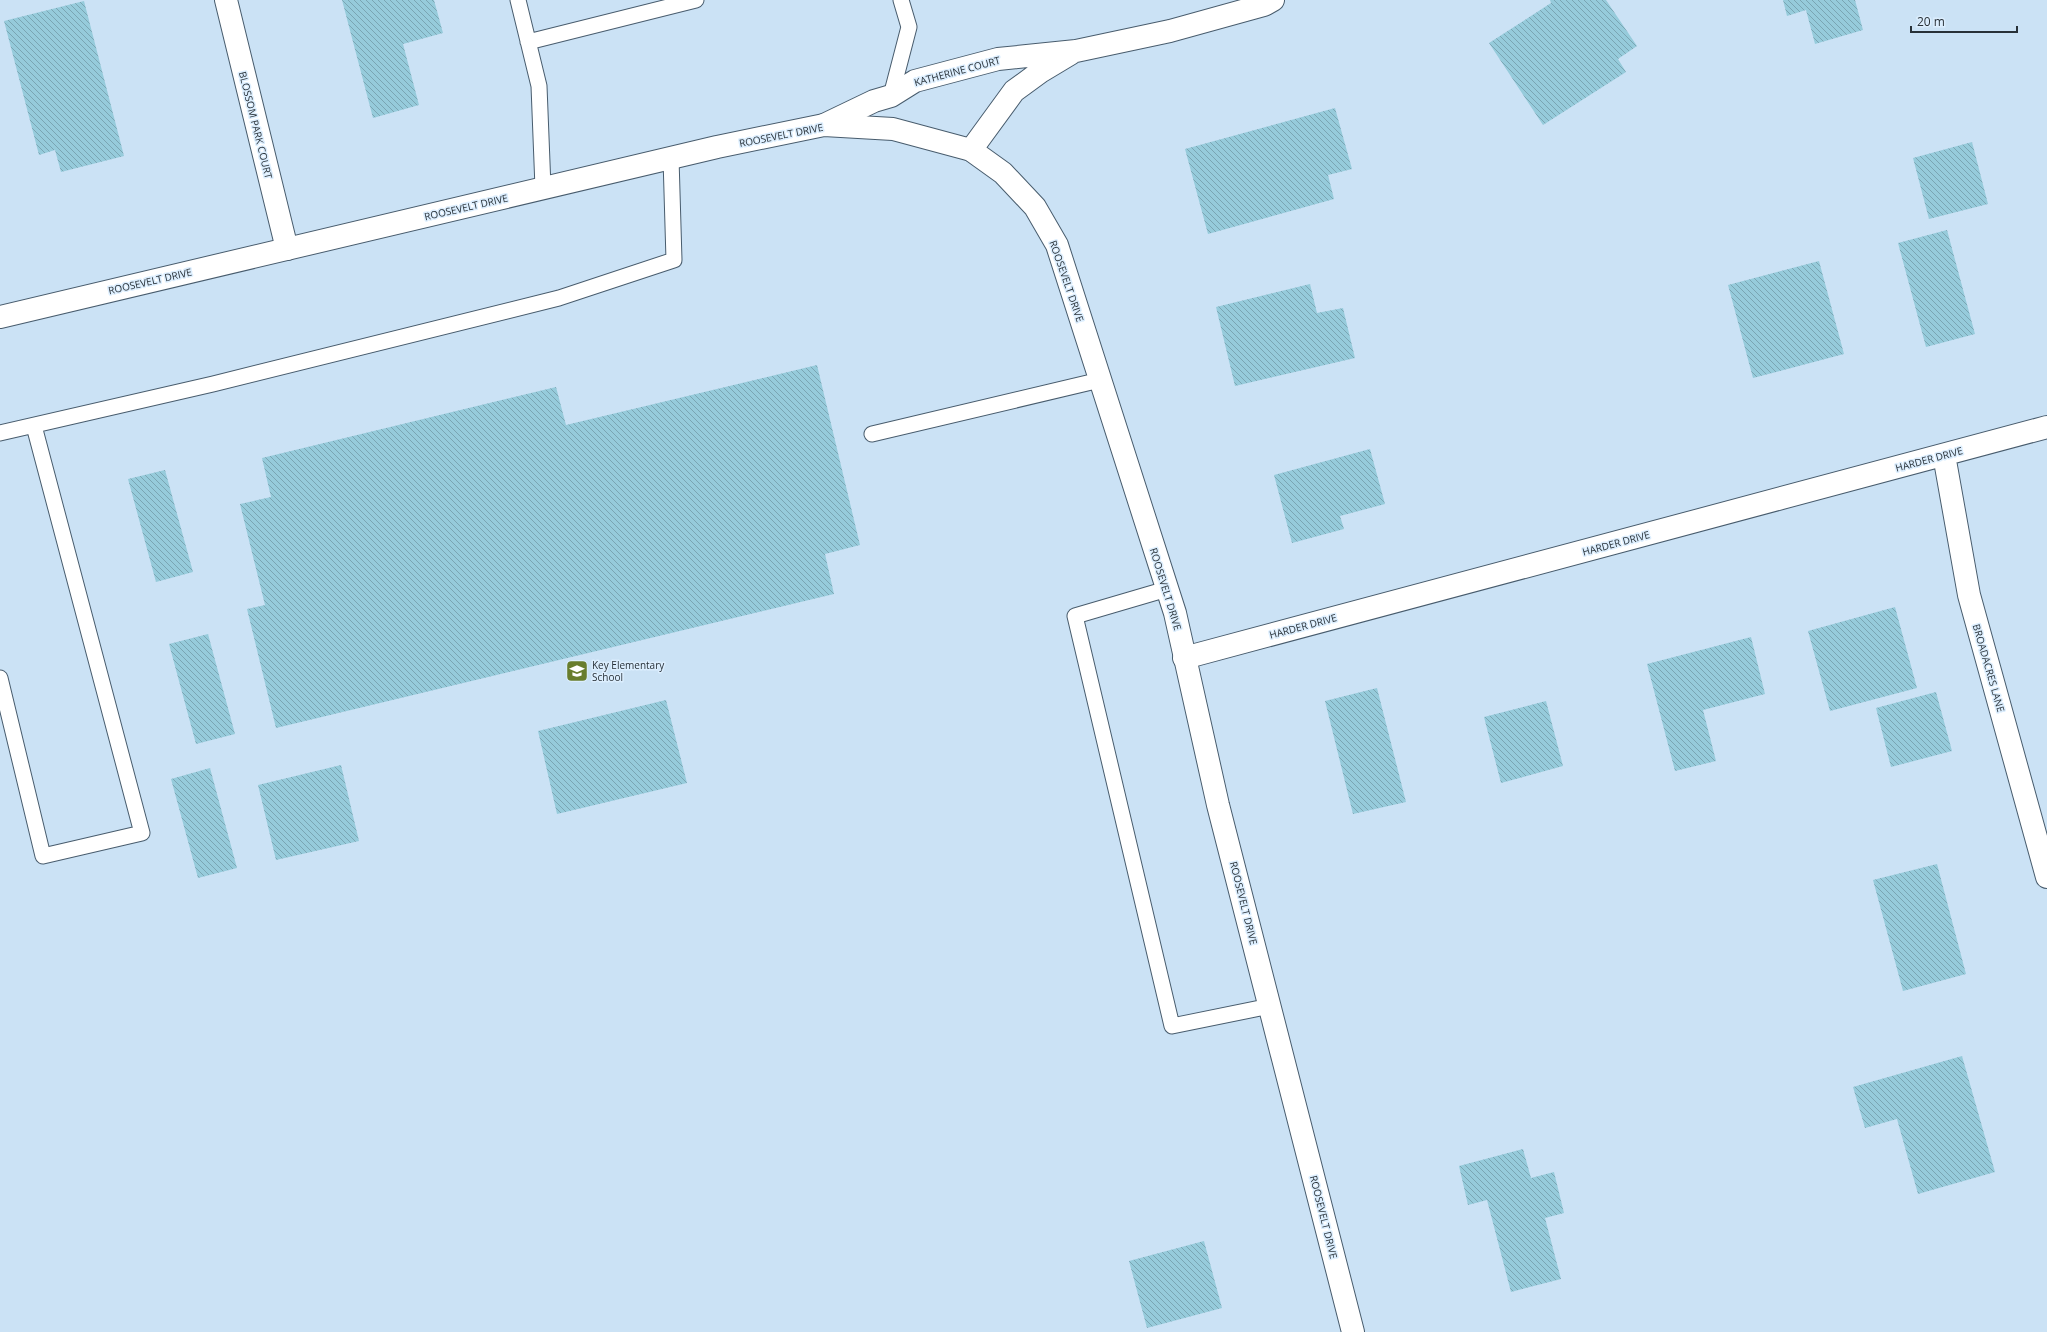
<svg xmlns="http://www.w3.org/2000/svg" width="2047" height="1332" font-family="'Open Sans',sans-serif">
	<defs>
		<pattern id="building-back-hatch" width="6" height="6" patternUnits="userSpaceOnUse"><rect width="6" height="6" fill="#96cbdb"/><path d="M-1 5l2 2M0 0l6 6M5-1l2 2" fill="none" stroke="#7aa5b3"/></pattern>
	</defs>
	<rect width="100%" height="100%" fill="#cbe2f5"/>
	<!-- building -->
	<path fill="url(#building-back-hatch)" d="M342,0h92l9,33 -40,11 16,61 -46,13z
		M1550,0h56l31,46 -19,13 8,13 -83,53 -54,-82 62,-40z
		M1783,0h72l8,30 -48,14 -9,-34 -19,6z
		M84,1l40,155 -63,16 -6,-22 -16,5 -35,-134z
		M1335,108l17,61 -24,6 6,24 -126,35 -23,-85z
		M1972,142l16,62 -59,15 -16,-61z
		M1947,230l28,104 -49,13 -28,-104z
		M1819,261l25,93 -91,24 -25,-93z
		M1310,284l7,29 26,-5 12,50 -120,28 -19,-79z
		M817,365l43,180 -35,9 9,40 -558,134 -29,-119 18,-4 -25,-101 31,-7 -9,-39 294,-71 10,38z
		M1370,449l15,55 -45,12 4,13 -52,14 -18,-68z
		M165,470l28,102 -37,10 -28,-103z
		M1895,607l22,81 -87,23 -22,-80z
		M208,634l27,100 -39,10 -27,-100z
		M1751,637l14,57 -62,16 13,51 -41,10 -28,-107z
		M1377,688l29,114 -53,12 -28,-113z
		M1936,692l16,59 -61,16 -15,-59z
		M666,700l21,83 -130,31 -19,-83z
		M1546,701l17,65 -62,17 -17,-66z
		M341,765l18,76 -83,19 -18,-75z
		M210,768l27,100 -39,10 -27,-99z
		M1937,864l29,110 -63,17 -30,-111z
		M1962,1056l33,116 -77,22 -21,-75 -32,9 -12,-41z
		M1523,1149l8,29 23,-6 10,41 -19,5 16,61 -50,13 -24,-92 -19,5 -9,-39z
		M1204,1241l18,67 -75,20 -18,-67z"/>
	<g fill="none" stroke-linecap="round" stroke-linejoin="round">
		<!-- service casing -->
		<g stroke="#485c6d" stroke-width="17">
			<path id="service" d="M518,0l21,86 4,102
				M528,42l168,-42
				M891,96l18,-69 -8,-27
				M0,433l213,-49 346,-86 115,-38 -3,-102
				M872,434l228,-54
				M1167,589l-92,27 97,410 98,-20
				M0,678l43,178 99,-23 -108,-407"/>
		</g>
		<!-- minor casing -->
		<g stroke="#485c6d" stroke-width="24">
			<path id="minor" d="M226,0l61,249
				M824,125l50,-24 17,-5 24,-15 83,-22 78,-8 94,-20 94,-26 9,-5
				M971,150l43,-59 26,-19 30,-18
				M1944,455l25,140 78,282
				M1184,658l863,-231"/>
		</g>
		<!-- tertiary casing -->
		<g stroke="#485c6d" stroke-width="24">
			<path id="tertiary" d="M0,317l717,-170 107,-22 69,4 78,21 32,23 32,34 22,38 118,368 43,192 135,527"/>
		</g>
		<!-- service -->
		<use href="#service" stroke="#fff" stroke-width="15"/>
		<!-- minor -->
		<use href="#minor" stroke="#fff" stroke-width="22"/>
		<!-- tertiary -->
		<use href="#tertiary" stroke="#fff" stroke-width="22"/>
	</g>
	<!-- icons -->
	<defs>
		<g id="school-square" transform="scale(1.15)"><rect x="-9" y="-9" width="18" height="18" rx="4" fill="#687d2d" stroke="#dceefe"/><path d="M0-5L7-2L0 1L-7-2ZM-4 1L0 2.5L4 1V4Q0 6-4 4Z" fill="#fff"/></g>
	</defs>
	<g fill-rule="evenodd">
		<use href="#school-square" x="577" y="671"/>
	</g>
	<g text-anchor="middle" stroke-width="3" stroke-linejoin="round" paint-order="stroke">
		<!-- street labels -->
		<g font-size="10" fill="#283138" stroke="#dceefe">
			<text transform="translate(957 71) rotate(-15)" y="4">KATHERINE COURT</text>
			<text transform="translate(256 125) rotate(76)" y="4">BLOSSOM PARK COURT</text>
			<text transform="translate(781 135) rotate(-11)" y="4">ROOSEVELT DRIVE</text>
			<text transform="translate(466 207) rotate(-13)" y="4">ROOSEVELT DRIVE</text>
			<text transform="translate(150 281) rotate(-13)" y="4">ROOSEVELT DRIVE</text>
			<text transform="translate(1067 281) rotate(71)" y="4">ROOSEVELT DRIVE</text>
			<text transform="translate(1929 459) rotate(-15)" y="4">HARDER DRIVE</text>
			<text transform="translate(1616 543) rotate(-15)" y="4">HARDER DRIVE</text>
			<text transform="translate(1166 589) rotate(73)" y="4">ROOSEVELT DRIVE</text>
			<text transform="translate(1303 626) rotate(-15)" y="4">HARDER DRIVE</text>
			<text transform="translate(1989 668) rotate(74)" y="4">BROADACRES LANE</text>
			<text transform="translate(1244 903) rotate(76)" y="4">ROOSEVELT DRIVE</text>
			<text transform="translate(1324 1217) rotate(76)" y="4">ROOSEVELT DRIVE</text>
		</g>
		<!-- poi labels -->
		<g font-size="10" fill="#283138" stroke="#dceefe" text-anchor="start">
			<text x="592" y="669">Key Elementary<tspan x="592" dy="12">School</tspan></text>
		</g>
	</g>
	<!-- scale -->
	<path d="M1911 26v6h106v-6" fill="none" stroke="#283138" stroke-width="2"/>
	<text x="1917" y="26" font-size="12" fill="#283138" stroke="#dceefe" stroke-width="3" paint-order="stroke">20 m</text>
</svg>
